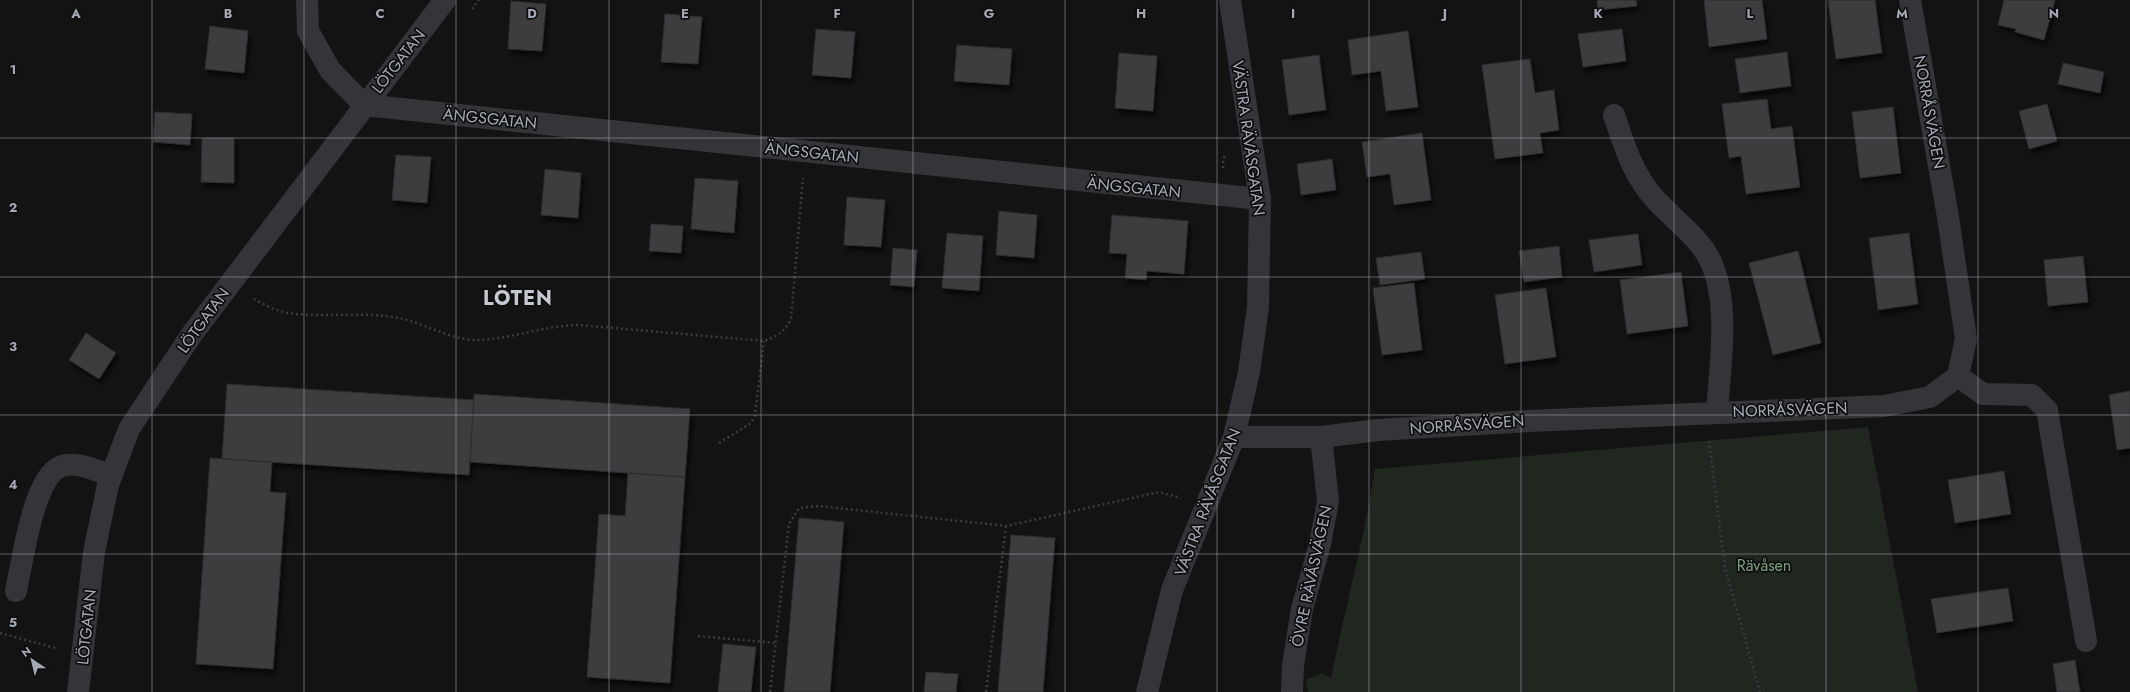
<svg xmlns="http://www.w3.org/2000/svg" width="2130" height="692" font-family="Jost,sans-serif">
	<defs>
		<filter id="shadow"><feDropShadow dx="2.5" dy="4.5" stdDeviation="2" flood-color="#0009"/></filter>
	</defs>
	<rect width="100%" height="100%" fill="#131314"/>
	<!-- green -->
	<path fill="#1f271f" d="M1868,427l50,265h-610l-2,-12 16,-7 9,5c14,-70 33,-139 44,-209z"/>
	<!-- building -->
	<path fill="#3d3e41" stroke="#2d2d30" filter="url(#shadow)" d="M1597,0h39l1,6 -39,4z
		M1704,0h58l5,39 -58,8z
		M1828,0h47l7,53 -46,6z
		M2004,0h51l-11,40 -29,-8 1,-3 -18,-4z
		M511,1l35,3 -4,47 -34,-2z
		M665,14l37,3 -4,47 -37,-2z
		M210,26l38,5 -4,42 -39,-4z
		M816,29l39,3 -4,46 -39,-3z
		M1622,29l4,32 -43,6 -5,-33z
		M1408,31l10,76 -32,4 -5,-40 -29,4 -4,-35z
		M957,45l55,4 -3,36 -55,-4z
		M1787,52l4,34 -51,7 -5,-34z
		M1119,53l38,3 -4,55 -38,-3z
		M1319,55l7,55 -37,5 -7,-55z
		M1530,59l5,34 19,-3 5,40 -19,3 3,20 -48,6 -13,-94z
		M2063,63l41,9 -4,21 -42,-9z
		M1767,99l4,30 21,-3 8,61 -54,7 -5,-38 -12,2 -7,-54z
		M2047,104l10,37 -28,8 -10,-38z
		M1893,107l8,66 -41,5 -8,-66z
		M155,112l37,2 -2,31 -37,-3z
		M1422,133l9,67 -37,5 -4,-31 -23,3 -5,-35z
		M202,138h32v45l-33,-1z
		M396,155l35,2 -4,46 -35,-3z
		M1332,159l4,31 -35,5 -4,-31z
		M545,169l36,4 -3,45 -37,-3z
		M695,178l43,3 -4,52 -43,-4z
		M847,197l38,3 -4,47 -37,-2z
		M999,211l38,4 -3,43 -38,-3z
		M1112,215l76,6 -4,53 -37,-3 -1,9 -21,-2 2,-24 -18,-1z
		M651,224l32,2 -2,27 -32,-2z
		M947,233l36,3 -4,55 -37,-3z
		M1909,233l9,71 -40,6 -9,-72z
		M1638,234l4,31 -48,7 -5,-32z
		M1559,246l3,31 -38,5 -5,-31z
		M893,248l24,2 -3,37 -24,-2z
		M1798,251l23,92 -48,12 -24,-92z
		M1421,252l4,27 -45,6 -4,-27z
		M2083,256l5,46 -40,4 -4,-46z
		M1681,272l7,54 -61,8 -7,-54z
		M1414,283l8,67 -40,5 -9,-67z
		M1546,288l10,69 -51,7 -10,-69z
		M86,333l30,20 -17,26 -30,-19z
		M227,384l247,16 -5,75 -247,-16z
		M2130,391v57l-13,2 -8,-55z
		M474,394l216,15 -5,68 -215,-15z
		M210,458l62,4 -2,30 16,1 -13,176 -77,-5z
		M2004,471l7,43 -56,9 -7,-43z
		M628,473l57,4 -15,206 -83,-6 12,-163 26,2z
		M799,518l45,4 -14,170h-46z
		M1011,535l44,3 -12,154h-45z
		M2008,588l5,33 -76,12 -6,-34z
		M723,644l33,3 -5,45h-33z
		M2075,660l5,32h-23l-4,-28z
		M926,672l32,2 -2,18h-32z"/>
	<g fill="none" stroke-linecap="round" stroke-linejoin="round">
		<!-- path -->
		<path stroke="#3a3c40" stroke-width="2.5" stroke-dasharray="2 3" stroke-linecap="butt" d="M472,9l7,-9
			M1223,168v-8l2,-4
			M254,299c9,5 22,12 33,14 37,5 75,-2 112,5 25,5 54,23 79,22 34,-1 67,-15 101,-15l185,16c12,-4 21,-9 27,-22l12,-141
			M1709,441l16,127 35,124
			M719,443l32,-20 4,-7 9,-75
			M0,633l55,15
			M698,636l78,7
			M770,692l19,-168 10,-16 19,-2 188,20 153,-34 22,6
			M986,692l20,-166"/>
		<!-- minor -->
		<path stroke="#343539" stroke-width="22" d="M307,0l1,31 22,39 34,35 896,94
			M1614,115c10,30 19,60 41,84 16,18 46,40 56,63 19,43 9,103 6,150
			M1958,376l25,18 49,1 15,15 39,231
			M1234,437h87l57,-7 150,-9 356,-15 46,-9 28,-21 8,-37 -18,-122 -38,-217
			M16,591c6,-27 17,-113 44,-124 15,-7 36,4 51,8
			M78,692l16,-140 14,-67 21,-56 63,-95 253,-334
			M1147,692l25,-102 62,-153 15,-65 9,-65 2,-108 -30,-199
			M1292,692l1,-27 9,-56 18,-65 8,-43 -7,-64"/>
	</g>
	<!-- grid -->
	<path fill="none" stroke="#a4aab5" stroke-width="1" stroke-opacity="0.55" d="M152,0v692M304,0v692M456,0v692M609,0v692M761,0v692M913,0v692M1065,0v692M1217,0v692M1369,0v692M1521,0v692M1674,0v692M1826,0v692M1978,0v692M0,138h2130M0,277h2130M0,415h2130M0,554h2130"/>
	<g text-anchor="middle" stroke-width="3.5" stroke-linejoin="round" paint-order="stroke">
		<!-- street labels -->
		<g font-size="16" fill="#a4aab5" stroke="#0e0e0f">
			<text transform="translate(398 61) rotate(-52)" y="6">LÖTGATAN</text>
			<text transform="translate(1930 112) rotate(80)" y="6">NORRÅSVÄGEN</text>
			<text transform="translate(490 118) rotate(6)" y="6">ÄNGSGATAN</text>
			<text transform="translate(1249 138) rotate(82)" y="6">VÄSTRA RÄVÅSGATAN</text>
			<text transform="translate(812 152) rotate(6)" y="6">ÄNGSGATAN</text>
			<text transform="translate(1134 187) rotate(6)" y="6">ÄNGSGATAN</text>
			<text transform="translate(203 320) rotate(-54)" y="6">LÖTGATAN</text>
			<text transform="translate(1790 409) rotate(-2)" y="6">NORRÅSVÄGEN</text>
			<text transform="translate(1467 424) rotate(-4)" y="6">NORRÅSVÄGEN</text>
			<text transform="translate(1207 502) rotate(-69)" y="6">VÄSTRA RÄVÅSGATAN</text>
			<text transform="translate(1311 576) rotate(-78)" y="6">ÖVRE RÄVÅSVÄGEN</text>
			<text transform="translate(86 627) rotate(-84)" y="6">LÖTGATAN</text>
		</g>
		<!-- park labels -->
		<g font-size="16" fill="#7ba07b" stroke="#0e0e0f">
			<text x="1764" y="571">Rävåsen</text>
		</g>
		<!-- district labels -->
		<g font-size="20" font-weight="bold" letter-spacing="1" fill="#c5c9d1" stroke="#0e0e0f">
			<text x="518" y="305">LÖTEN</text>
		</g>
	</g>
	<g font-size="13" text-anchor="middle" font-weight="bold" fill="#a4aab5" stroke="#0e0e0f" stroke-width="3.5" stroke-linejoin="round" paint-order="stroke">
		<text x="76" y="18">A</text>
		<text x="228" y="18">B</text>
		<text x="380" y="18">C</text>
		<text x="532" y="18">D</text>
		<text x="685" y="18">E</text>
		<text x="837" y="18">F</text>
		<text x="989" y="18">G</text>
		<text x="1141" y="18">H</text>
		<text x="1293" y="18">I</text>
		<text x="1445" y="18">J</text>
		<text x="1598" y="18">K</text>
		<text x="1750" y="18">L</text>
		<text x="1902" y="18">M</text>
		<text x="2054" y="18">N</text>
		<text x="13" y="74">1</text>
		<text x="13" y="212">2</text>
		<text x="13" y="351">3</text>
		<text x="13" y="489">4</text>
		<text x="13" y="627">5</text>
	</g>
	<!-- north arrow -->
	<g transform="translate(32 660) rotate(325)" stroke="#0e0e0f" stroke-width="3" paint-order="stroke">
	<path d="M0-3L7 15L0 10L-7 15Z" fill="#a4aab5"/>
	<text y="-6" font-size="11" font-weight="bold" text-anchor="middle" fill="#a4aab5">N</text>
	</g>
</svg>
